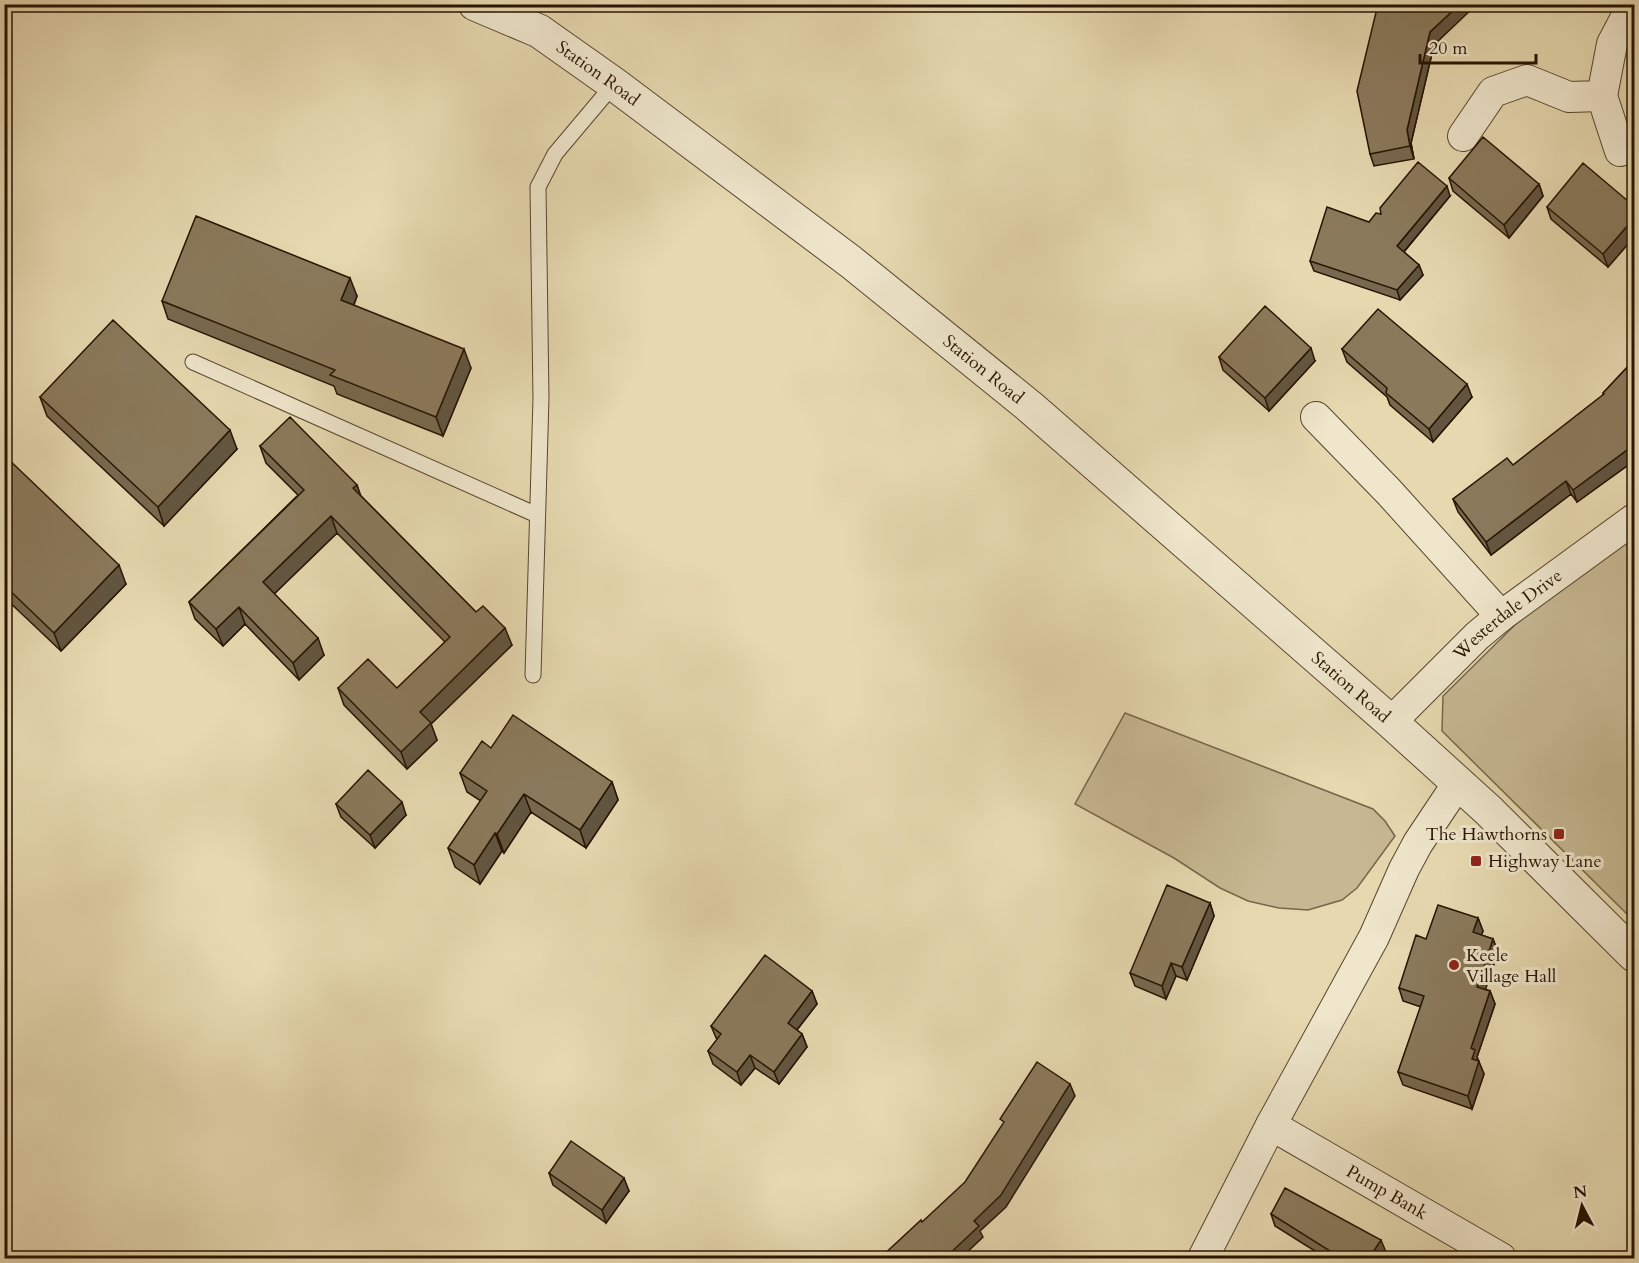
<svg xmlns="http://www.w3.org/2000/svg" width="1639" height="1263" font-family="Cardo,serif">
	<rect width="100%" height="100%" fill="#e6d9b0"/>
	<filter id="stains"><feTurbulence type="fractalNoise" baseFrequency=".00333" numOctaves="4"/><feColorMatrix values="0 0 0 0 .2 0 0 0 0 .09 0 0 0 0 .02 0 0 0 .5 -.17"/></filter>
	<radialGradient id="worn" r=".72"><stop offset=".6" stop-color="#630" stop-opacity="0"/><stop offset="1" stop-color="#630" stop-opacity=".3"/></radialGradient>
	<!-- green -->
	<path fill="#c6b892" stroke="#76664a" stroke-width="1.5" d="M1634,64v61l-5,-49z
		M1634,538v383l-192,-190 1,-35 85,-84z
		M1125,713l248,96 12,12 10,15 -38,52 -15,12 -34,10 -29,-2 -31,-7 -28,-13 -46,-30 -99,-54z"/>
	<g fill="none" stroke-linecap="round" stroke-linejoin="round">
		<!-- service casing -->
		<g stroke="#57452e" stroke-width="17">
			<path id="service" d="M193,362l344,153
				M533,675l8,-277 -3,-211 17,-33 59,-70"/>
		</g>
		<!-- minor casing -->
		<g stroke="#57452e" stroke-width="32">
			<g id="minor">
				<path d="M1602,96l18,55"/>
				<path d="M1463,136l30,-44 34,-12 42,17 33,-1 10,-52 21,-40"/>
				<path d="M1316,417l73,75 112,124"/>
				<path id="s1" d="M1391,722l86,-86 24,-20 133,-97"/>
				<path id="s2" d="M1271,1125l230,133"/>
				<path d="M1203,1258l68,-133 103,-188 30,-68 14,-26 40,-60"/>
			</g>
		</g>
		<!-- tertiary casing -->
		<g stroke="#57452e" stroke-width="35">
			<g id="tertiary">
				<path id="s3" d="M475,4l64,27 75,53 237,178 178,144 362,316 97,88 146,145"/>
			</g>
		</g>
		<!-- service -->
		<use href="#service" stroke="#efe6cc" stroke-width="15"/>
		<!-- minor -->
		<use href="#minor" stroke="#efe6cc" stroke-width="30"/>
		<!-- tertiary -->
		<use href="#tertiary" stroke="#efe6cc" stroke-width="33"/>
	</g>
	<!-- wall -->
	<path fill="#77694f" stroke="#271402" stroke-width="1.5" d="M1434,45l-23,98 3,16 -40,7 -4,-12z
		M1449,178l90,6 4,12 -34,42 -56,-47z
		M1450,196l-46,56 15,13 4,10 -23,25 -86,-29 -4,-10 59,-39z
		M1547,207h88v29l-27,31 -57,-48z
		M357,296l-3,9 117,63 -28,68 -106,-42 -3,-8 -166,-67 -6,-18z
		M1342,349l130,48 -39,45 -43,-37 -3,-8 -40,-35z
		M1219,357l96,4 -46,50 -46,-41z
		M1635,359v101l-58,42 -6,-8 -80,61 -33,-43 -5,-13 60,-34 90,-70v-2z
		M40,397l197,52 -73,77 -117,-110z
		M260,446l97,39 3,10 116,117 36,33 -81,79 6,16 -30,29 -63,-64 -6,-17h59l48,-46 -108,-109 -63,61 50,61 -25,25 -54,-56 -22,22 -28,-27 -6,-17 109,-107 -32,-32z
		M4,455l122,129 -65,67 -57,-54z
		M491,748l121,34 6,18 -32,48 -55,-36 -27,41 -2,-2 -22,33 -25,-17 -7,-19 33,-47 -14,-9 -7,-19z
		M336,804l70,11 -31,33 -34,-31z
		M1210,903l4,13 -27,64 -11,-4 -10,23 -31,-13 -5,-13z
		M1478,918l5,13 -2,4 12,4 5,13 -13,37 5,2 5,13 -18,53 7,17 -12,35 -69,-24 -5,-13 23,-65 -18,-6 -4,-13 27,-49z
		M812,991l5,13 -20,26 5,4 5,13 -28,37 -24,-16 -14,17 -28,-21 -5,-13 9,-11 -6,-14z
		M549,1173l80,18 -23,32 -53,-38z
		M1271,1214l115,38 -5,6h-55l-51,-32z"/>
	<!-- shaded-wall -->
	<path fill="#615540" stroke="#271402" stroke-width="1.5" d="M1460,4h17l-43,41 -23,98 3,16 -4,-13 -3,-16 23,-98z
		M1539,184l4,12 -34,42 -5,-13z
		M1447,186l3,10 -49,59 -4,-9z
		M1635,217v19l-27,31 -5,-13z
		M1419,265l4,10 -23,25 -3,-10z
		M350,278l7,18 -9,23 -7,-19z
		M1311,348l4,13 -46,50 -4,-13z
		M464,349l7,19 -28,68 -7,-19z
		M1467,384l5,13 -39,45 -4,-13z
		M230,430l7,19 -73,77 -6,-19z
		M1635,444v16l-58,42 -4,-12z
		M1566,481l5,13 -80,61 -5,-13z
		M357,485l6,17 -10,-14z
		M331,516l6,17 -68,66 -6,-17z
		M119,565l7,19 -65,67 -7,-18z
		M239,607l6,17 -22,22 -7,-17z
		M505,628l7,17 -81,79 6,16 -30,29 -6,-17 19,-40z
		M318,638l6,17 -25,25 -6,-17z
		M612,782l6,18 -32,48 -6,-18z
		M524,794l7,18 -27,41 -7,-19z
		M402,802l4,13 -31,33 -5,-13z
		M495,833l7,18 -22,33 -6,-19z
		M1210,903l4,13 -27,64 -5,-13z
		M1478,918l5,13 -5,14 -5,-13z
		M1493,939l5,13 -16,48 -5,-13z
		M1171,963l5,13 -10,23 -4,-13z
		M812,991l5,13 -25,32 -4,-13z
		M1490,991l5,13 -18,53 7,17 -12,35 -4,-13 4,-37 -1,-11z
		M802,1034l5,13 -28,37 -5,-12z
		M750,1055l5,13 -14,17 -4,-13z
		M1070,1084l5,12 -69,111 -26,24 3,6 -22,21h-16l29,-37z
		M624,1178l5,13 -23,32 -4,-13z
		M1381,1240l5,12 -5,6h-12z"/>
	<!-- building -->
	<path fill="#8a7a5c" stroke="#271402" stroke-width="1.5" d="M1378,4h82l-30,28 -23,98 3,16 -40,8 -13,-63z
		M1483,137l56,47 -35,41 -55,-47z
		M1418,162l29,24 -50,60 22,19 -22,25 -87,-29 17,-54 42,15 7,-9 5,1 -1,-6z
		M1583,163l52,44v10l-32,37 -56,-47z
		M196,216l154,62 -9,22 123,49 -28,68 -106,-42 5,-5 -173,-69z
		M1265,306l46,42 -46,50 -46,-41z
		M1378,309l89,75 -38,45 -43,-36 1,-5 -45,-39z
		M113,320l117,110 -72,77 -118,-110z
		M1635,359v85l-62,46 -7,-9 -80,61 -33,-43 54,-41 6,7 91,-71 -1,-1z
		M290,417l67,68 -4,3 123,124 7,-6 22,22 -85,84 11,11 -30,29 -63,-64 30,-29 29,29 53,-51 -119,-121 -68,66 55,56 -25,25 -54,-56 -23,22 -27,-27 115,-112 -44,-44z
		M4,455l115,110 -65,68 -50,-48z
		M513,715l99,67 -32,48 -56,-36 -27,40 -2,-1 -21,32 -26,-17 39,-57 -27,-18 22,-32 9,7z
		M368,770l34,32 -32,33 -34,-31z
		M1167,885l43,18 -28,64 -11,-4 -9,23 -32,-13z
		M1438,905l40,13 -5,14 20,7 -16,48 13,4 -19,57 4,2 -3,9 7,2 -11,35 -70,-24 26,-76 -25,-8 17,-53 10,4z
		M765,955l47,36 -24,32 14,11 -28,38 -24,-17 -13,17 -29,-21 13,-17 -10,-8z
		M1037,1062l33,22 -69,111 -27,26 5,5 -34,32h-65l41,-38 1,2 43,-40 39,-60 -4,-3z
		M571,1141l53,37 -22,32 -53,-37z
		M1285,1188l96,52 -12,18h-28l-70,-44z"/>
	<!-- markers -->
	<g fill="#8f2418" stroke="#efe6cc" stroke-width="2">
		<rect x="1553" y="828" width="12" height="12" rx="3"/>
		<rect x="1470" y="855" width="12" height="12" rx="3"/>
		<circle cx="1454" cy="965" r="6"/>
	</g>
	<g text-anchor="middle" stroke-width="6" stroke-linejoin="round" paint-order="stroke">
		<!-- street labels -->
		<g font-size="18" fill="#271402" stroke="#efe6cc">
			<text dy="6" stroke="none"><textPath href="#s3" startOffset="142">Station Road</textPath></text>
			<text dy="6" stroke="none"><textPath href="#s3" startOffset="628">Station Road</textPath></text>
			<text dy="6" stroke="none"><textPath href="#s1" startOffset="159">Westerdale Drive</textPath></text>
			<text dy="6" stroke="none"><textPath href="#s3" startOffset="1114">Station Road</textPath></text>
			<text dy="6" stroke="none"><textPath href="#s2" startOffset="134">Pump Bank</textPath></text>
		</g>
		<!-- poi labels -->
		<g font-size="18" fill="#271402" stroke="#efe6cc" text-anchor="start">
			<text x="1547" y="840" text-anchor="end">The Hawthorns</text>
			<text x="1488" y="867">Highway Lane</text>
			<text x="1466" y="961">Keele<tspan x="1466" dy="21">Village Hall</tspan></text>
		</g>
	</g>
	<!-- margin -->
	<rect width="1639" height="1263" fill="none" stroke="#e6d9b0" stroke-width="24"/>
	<rect x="6" y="6" width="1627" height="1251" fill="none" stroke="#271402" stroke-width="3"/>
	<rect x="12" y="12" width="1615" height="1239" fill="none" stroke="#271402" stroke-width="1.5"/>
	<!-- north arrow -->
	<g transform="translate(1582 1206) rotate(353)" stroke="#efe6cc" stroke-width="4.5" paint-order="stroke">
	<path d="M0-4.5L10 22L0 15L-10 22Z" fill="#271402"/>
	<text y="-9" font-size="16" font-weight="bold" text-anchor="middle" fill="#271402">N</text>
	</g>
	<!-- scale -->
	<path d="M1420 54v9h116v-9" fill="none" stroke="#271402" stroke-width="3"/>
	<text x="1429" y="54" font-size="18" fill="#271402" stroke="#efe6cc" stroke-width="4.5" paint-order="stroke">20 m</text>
	<rect width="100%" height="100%" filter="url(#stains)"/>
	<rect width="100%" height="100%" fill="url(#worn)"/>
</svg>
